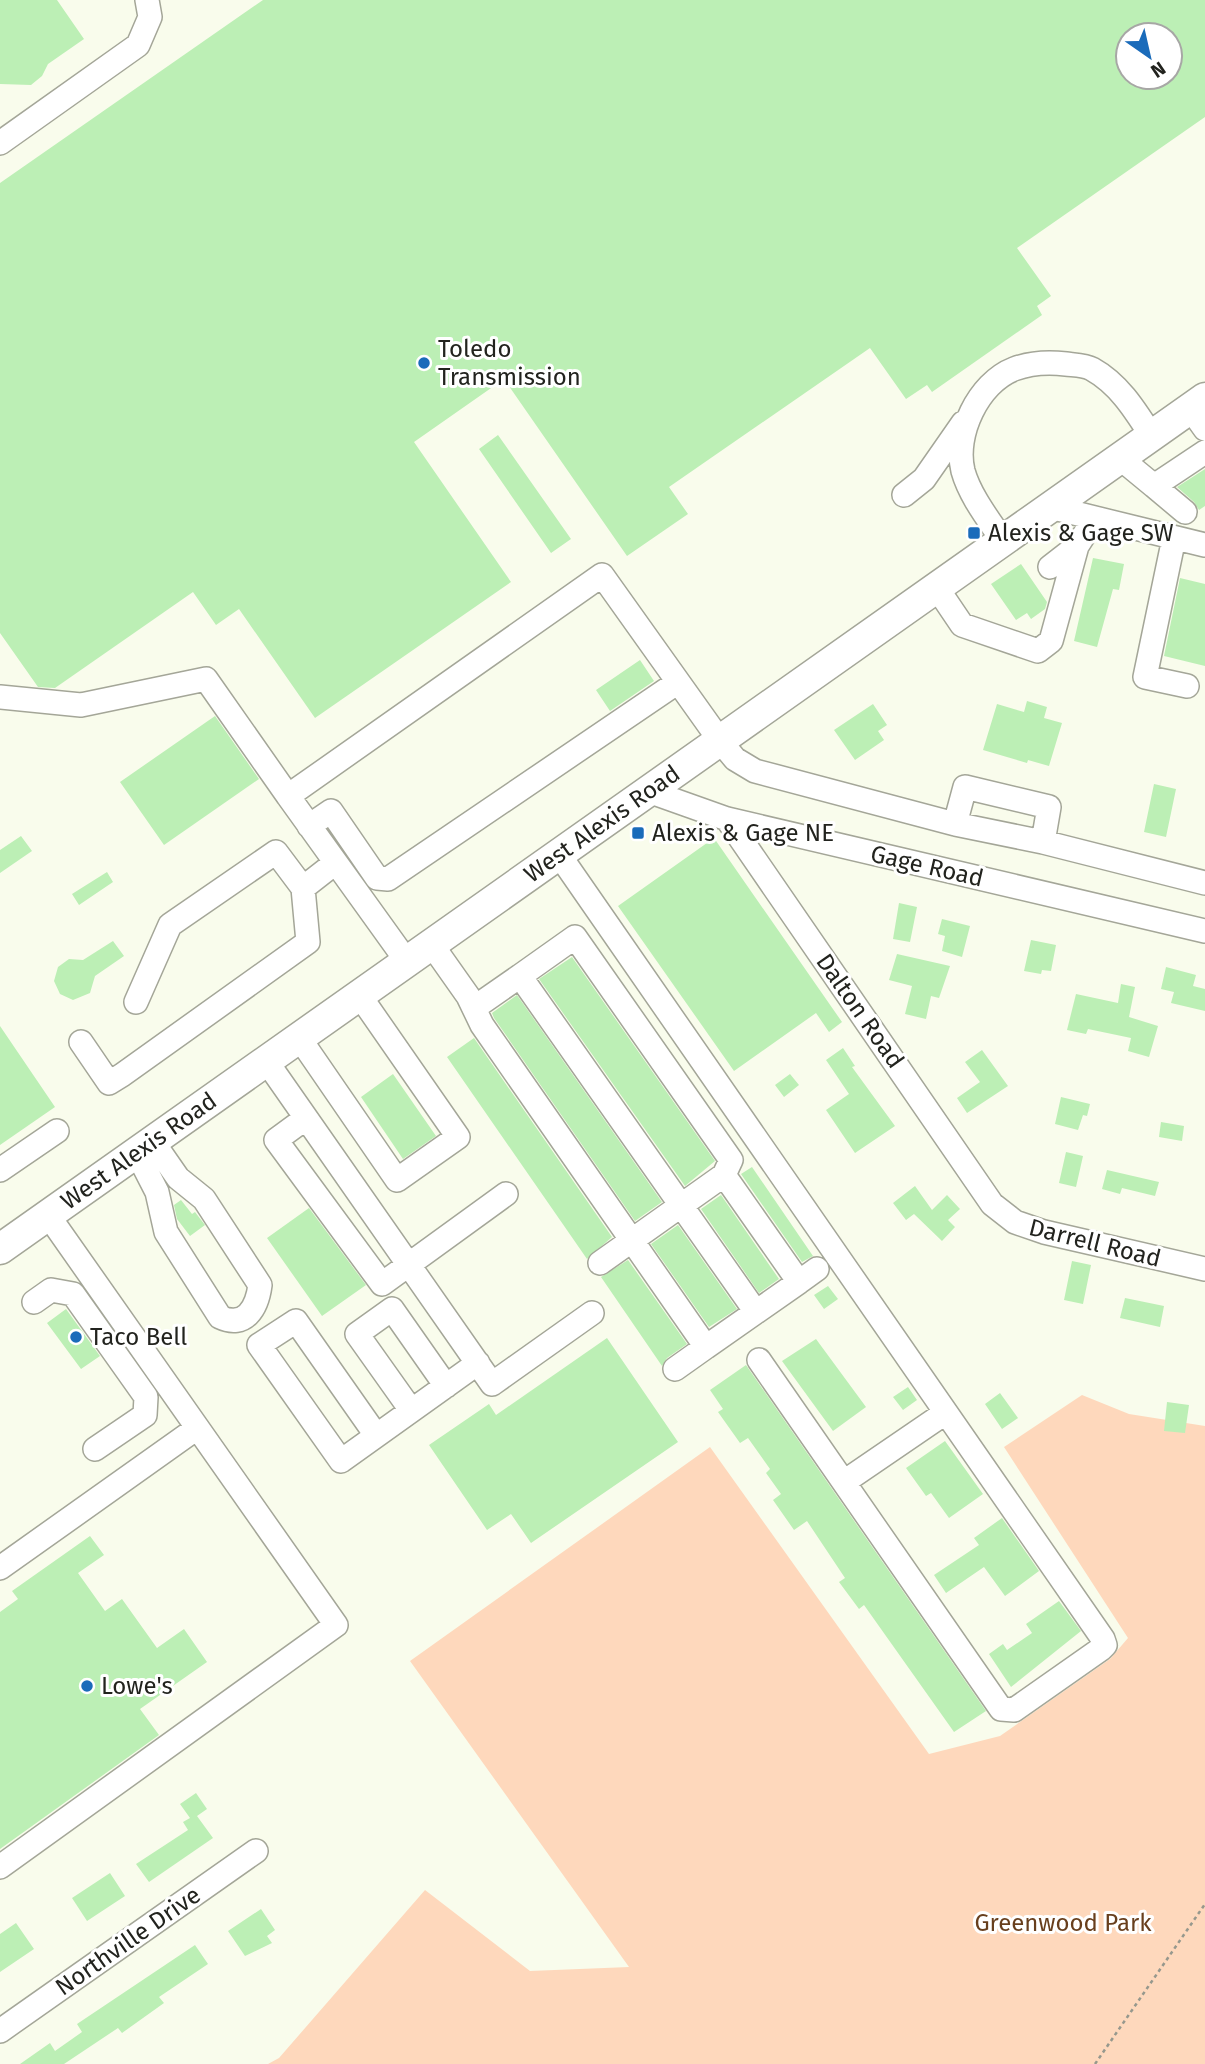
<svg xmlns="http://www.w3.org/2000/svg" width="1205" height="2064" font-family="'Fira Sans',sans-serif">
	<rect width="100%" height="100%" fill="#f9fcec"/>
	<!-- green -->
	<path fill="#fed8bc" d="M1082,1395l47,19 76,12v638h-937l11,-6 146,-168 105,81 99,-4 -219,-306 300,-214 219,307 71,-18 110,-77 18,-21 -124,-191z"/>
	<!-- building -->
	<path fill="#bcefb5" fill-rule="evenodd" d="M0,0h57l27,39 -36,25 -6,12 -11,9 -31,-1z
		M263,0h942v117l-188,131 34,48 -14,10 5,9 -110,77 -5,-7 -21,14 -36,-51 -201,139 19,27 -61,42 -123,-177 -90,63 97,140 -196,136 -76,-109 -23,16 -23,-33 -138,96 -17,-1 -38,-54v-450zM1128,35h42v42h-42z
		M498,435l73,104 -20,14 -72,-104z
		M1205,469v37l-6,4 -5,-8 -17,-15z
		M1093,558l31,6 -5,26 -6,-1 -16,58 -23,-6z
		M1021,564l26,38 -2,7 -14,10 -4,-6 -11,7 -25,-36z
		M1180,578l25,6v82l-41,-10z
		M640,660l14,21 -44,30 -14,-21z
		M1027,701l20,6 -3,11 18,5 -13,43 -21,-6 -1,3 -44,-13 14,-46 27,8z
		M873,704l14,21 -9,6 6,9 -29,20 -21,-30z
		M215,716l44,63 -95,66 -44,-63z
		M1154,784l22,5 -10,48 -22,-5z
		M21,836l11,15 -32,22v-23z
		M714,838l128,184 -13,10 -13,-19 -82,58 -116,-165z
		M107,872l6,10 -34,23 -7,-11z
		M899,903l18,4 -7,35 -17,-3z
		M942,919l28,7 -8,31 -20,-6 3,-15 -7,-2z
		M1031,940l25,5 -5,26 -9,-1 -1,4 -17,-3z
		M113,941l11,15 -29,20 -5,17 -17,7 -13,-6 -6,-13 4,-14 11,-8 14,1z
		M897,954l53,12 -11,32 -8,-2 -5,23 -21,-5 7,-28 -23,-6z
		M572,957l143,204 -30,25 -146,-207z
		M1166,967l30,8 -3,11 12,3v22l-34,-8 3,-11 -13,-3z
		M1121,984l14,3 -6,30 29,9 -9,31 -21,-6 3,-13 -43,-9 -2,5 -19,-4 9,-36 42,9z
		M517,995l145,207 -27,19 -141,-203 -2,-5z
		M0,1026l55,81 -55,38z
		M474,1038l138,199 -25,22 -140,-202z
		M843,1048l12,18 -3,1 43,59 -40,27 -29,-43 23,-16 -23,-34z
		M982,1050l26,36 -41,27 -10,-15 23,-16 -15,-20z
		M393,1074l43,62 -33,23 -42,-62z
		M790,1074l9,11 -15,12 -9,-12z
		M1061,1097l29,7 -3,12 -4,-1 -5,15 -23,-6z
		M1161,1122l23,4 -2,15 -23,-4z
		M1066,1152l17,4 -7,31 -17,-4z
		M752,1167l61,89 -11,6 -61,-88z
		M1107,1170l52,12 -4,14 -33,-8 -2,6 -18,-5z
		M915,1186l17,24 15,-15 13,14 -12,11 7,7 -13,14 -28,-27 -8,6 -13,-17z
		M721,1195l58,84 -20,14 -58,-84z
		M181,1200l11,14 3,-2 10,13 -15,11 -13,-17 -3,-14z
		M309,1208l57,77 -44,31 -55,-78z
		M678,1225l59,84 -28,18 -58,-83z
		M628,1260l59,84 -20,14 -5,8 -61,-89z
		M1072,1261l19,4 -8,39 -19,-4z
		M828,1286l10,13 -14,10 -10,-14z
		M1125,1298l39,8 -4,21 -40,-9z
		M66,1309l34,47 -19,13 -34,-46z
		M607,1338l71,104 -147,101 -20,-29 -24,16 -58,-85 60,-41 7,11z
		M816,1339l50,68 -33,24 -51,-70z
		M746,1365l240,346 -32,21 -90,-127 -5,4 -20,-27 6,-4 -38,-57 -13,9 -21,-30 8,-6 -15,-21 4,-4 -22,-31 -8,5 -22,-31 5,-3 -13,-19z
		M908,1387l9,13 -14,10 -10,-13z
		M1000,1393l18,25 -16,11 -17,-25z
		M1167,1402l22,3 -4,28 -21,-2z
		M945,1441l38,53 -34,24 -18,-25 -5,3 -20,-28z
		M1002,1518l37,53 -34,25 -21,-29 -38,26 -12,-18 45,-30 -5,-7z
		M90,1536l14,19 -26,18 27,38 17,-12 35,49 27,-19 23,33 -67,47 19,26 -159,114v-237l18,-13 -6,-8z
		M1059,1601l22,30 -70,56 -22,-33 14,-10 4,6 25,-17 -6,-9z
		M196,1793l11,16 -10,7 16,22 -64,44 -13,-18 52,-34 -5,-8 7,-4 -10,-14z
		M110,1873l15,23 -38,25 -15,-23z
		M261,1909l14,21 -8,6 5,7 -27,13 -17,-25z
		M16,1923l18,26 -34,23v-38z
		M195,1945l13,19 -49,33 5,6 -42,30 -4,-5 -54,36h-44l30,-21 5,8 27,-19 -5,-8z"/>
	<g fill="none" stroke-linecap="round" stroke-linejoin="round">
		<!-- minor casing -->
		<g stroke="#a4a698" stroke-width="26">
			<path id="minor" d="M0,143l138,-98 12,-28 -3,-17
				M1190,408l15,21
				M1120,458l34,28 51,-34
				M1154,486l31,26
				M904,495l20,-16 39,-56
				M1050,507l155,38
				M1174,538l-29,139 42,9
				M1003,541c-14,-21 -33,-45 -40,-70 -9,-36 15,-88 51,-102 16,-6 35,-7 52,-5 8,1 19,1 26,5 27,15 43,41 59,66
				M1050,567l27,-21
				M937,588l25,37 76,26 13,-10 26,-95 18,-28
				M0,697l81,8 125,-26 82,117
				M651,792l76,27 478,112
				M727,819l265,385 23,18 29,10 161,37
				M955,824l10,-37 84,20 -6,35
				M309,826l22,-15 46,67 11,1 290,-197
				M560,856l543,783 2,6 -4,4 -87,61 -13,-1 -242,-349
				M432,945l36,51 14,29 224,322 93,-65 -75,-107 -124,88
				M408,963l-120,-167 314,-221 119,167 14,17 20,12 200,53 88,18 162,41
				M136,1002l34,-77 106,-73 27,36
				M474,1008l46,-32
				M300,1039l97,141 61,-43 -98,-141
				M81,1042l28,41 13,-8 186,-133 -5,-54 32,-25
				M267,1062l225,322 100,-71
				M306,1118l-30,22 106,144 124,-90
				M137,1153l20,39 9,40 54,85c25,12 37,-9 40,-32l-56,-86 -26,-21 -25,-36
				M0,1170l57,-39
				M724,1175l7,-15 -156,-223 -55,39 236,336
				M799,1282l18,-13
				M34,1302l17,-12 22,4 73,103 -1,18 -50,34
				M675,1369l31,-22
				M411,1410l-54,-76 35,-25 54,77
				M376,1435l-80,-114 -37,24 82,116 137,-98
				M844,1482l101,-69
				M0,1568l197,-140
				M0,1867l336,-242 -288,-410
				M0,2031l256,-180"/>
		</g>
		<!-- major casing -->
		<g stroke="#a4a698" stroke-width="33">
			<g id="major">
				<path id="s1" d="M0,1249l1205,-851"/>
			</g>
		</g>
		<!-- path -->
		<path stroke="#96988d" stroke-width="2.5" stroke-dasharray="3.5 3.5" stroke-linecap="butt" d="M1095,2064l110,-160"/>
		<!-- minor -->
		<use href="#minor" stroke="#fff" stroke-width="23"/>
		<!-- major -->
		<use href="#major" stroke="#fff" stroke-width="30"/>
	</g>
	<!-- markers -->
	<g fill="#1a6bba" stroke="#fff" stroke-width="2.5">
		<circle cx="424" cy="363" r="7"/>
		<rect x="967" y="526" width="14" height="14" rx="3.5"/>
		<rect x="631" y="826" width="14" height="14" rx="3.5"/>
		<circle cx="76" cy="1337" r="7"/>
		<circle cx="87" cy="1686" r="7"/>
	</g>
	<g text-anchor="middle" stroke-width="6" stroke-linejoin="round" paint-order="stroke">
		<!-- poi labels -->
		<g font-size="24" fill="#22231e" stroke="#fff" text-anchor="start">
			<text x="438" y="357">Toledo<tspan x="438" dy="28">Transmission</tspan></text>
			<text x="988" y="541">Alexis &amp; Gage SW</text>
			<text x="652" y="841">Alexis &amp; Gage NE</text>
			<text x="90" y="1345">Taco Bell</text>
			<text x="101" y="1694">Lowe's</text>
		</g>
		<!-- street labels -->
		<g font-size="24" fill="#22231e" stroke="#fff">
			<text dy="8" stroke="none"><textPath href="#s1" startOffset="737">West Alexis Road</textPath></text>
			<text transform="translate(927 866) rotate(13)" y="8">Gage Road</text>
			<text transform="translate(860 1011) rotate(55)" y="8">Dalton Road</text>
			<text dy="8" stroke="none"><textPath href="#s1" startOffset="170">West Alexis Road</textPath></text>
			<text transform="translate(1095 1243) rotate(14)" y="8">Darrell Road</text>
			<text transform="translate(128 1941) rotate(-35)" y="8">Northville Drive</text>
		</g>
		<!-- park labels -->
		<g font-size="24" fill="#683f1d" stroke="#fff">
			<text x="1063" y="1931">Greenwood Park</text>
		</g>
	</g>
	<!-- north arrow -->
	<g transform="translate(1149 56) rotate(146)"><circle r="33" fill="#ffffff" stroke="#a7a7a5" stroke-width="2"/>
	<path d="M0-5L12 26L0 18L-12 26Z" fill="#1a6bba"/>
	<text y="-10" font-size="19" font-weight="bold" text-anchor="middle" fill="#22231e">N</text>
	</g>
</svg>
